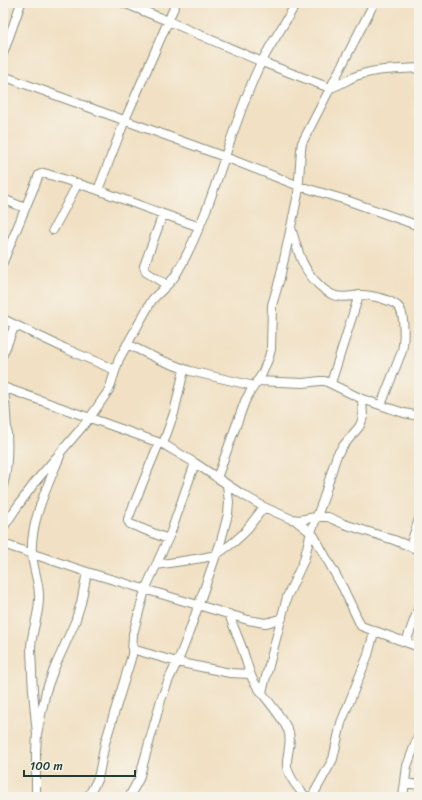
<svg xmlns="http://www.w3.org/2000/svg" width="422" height="800" font-family="Sriracha,sans-serif">
	<rect width="100%" height="100%" fill="#f7f3e8"/>
	<filter id="ink" filterUnits="userSpaceOnUse"><feTurbulence type="fractalNoise" baseFrequency=".025" numOctaves="2"/><feDisplacementMap in="SourceGraphic" scale="8" xChannelSelector="R" yChannelSelector="G"/><feConvolveMatrix kernelMatrix="1 2 1 2 8 2 1 2 1" color-interpolation-filters="sRGB"/></filter>
	<filter id="wash" filterUnits="userSpaceOnUse"><feTurbulence type="fractalNoise" baseFrequency=".012" numOctaves="4" result="noise"/><feDisplacementMap in="SourceGraphic" scale="16" xChannelSelector="R" yChannelSelector="G"/><feGaussianBlur stdDeviation="0.9" result="paint"/><feColorMatrix in="noise" values="0 0 0 0 0 0 0 0 0 0 0 0 0 0 0 0 0 1.4 0 .05"/><feComposite in="paint" operator="in"/></filter>
	<g filter="url(#wash)">
		<rect width="100%" height="100%" fill="#f1e0c3"/>
	</g>
	<g filter="url(#ink)">
		<g fill="none" stroke-linecap="round" stroke-linejoin="round">
			<!-- street casing -->
			<g stroke="#888e7c" stroke-width="10">
				<path id="street" d="M124,3l44,18 94,41 68,26c11,-3 19,-10 29,-13 19,-6 40,-6 60,-7
					M3,54l18,-51
					M3,76l222,81 74,29 47,14 73,26
					M98,190l27,-70 51,-117
					M3,199l22,9
					M163,214l-19,52 2,6 21,13
					M291,228c7,22 10,40 28,57 3,3 8,7 12,9 9,5 20,2 30,1 10,0 34,5 39,14 5,8 4,33 2,42l-21,54
					M53,230l25,-47
					M3,262l36,-87 5,-2 54,17 65,24 37,13
					M3,319l61,29 51,22
					M127,344l31,15 32,12 64,15
					M3,354l12,-29
					M257,381l46,2 17,-2h5l37,18 42,14 15,3
					M331,383l28,-88
					M3,387l160,57 32,19 45,30 24,14 27,12 8,1 17,-3h12l16,7 50,16 25,10
					M159,443l-31,76v2l2,3 38,15
					M163,444l11,-31 10,-43
					M217,478l28,-77 4,-7 13,-20 7,-17 2,-8 1,-44 8,-27 18,-84 3,-44 1,-7 72,-140
					M3,486c8,-29 3,-68 1,-99
					M295,520l14,11 5,5 29,52 18,38 58,21
					M3,528l14,-21 19,-26 53,-62 20,-29 10,-31 33,-59c7,-8 17,-15 23,-24 13,-21 23,-45 32,-68 17,-45 30,-93 50,-137 11,-24 27,-45 39,-68
					M3,544l84,28 161,48 17,3 5,-1 12,-4
					M410,546l9,-27
					M156,565l46,-7 14,-3 18,-13 10,-9 20,-26
					M229,614c4,12 9,23 13,34 4,11 6,22 11,32 10,17 26,31 35,50 5,12 -2,24 -1,36 2,12 11,22 19,31
					M406,642l13,-35
					M132,649l45,13 53,11 20,1
					M262,692l25,-95 17,-37 7,-28 12,-32 11,-36 3,-9 6,-9 16,-19 2,-4 2,-6 -1,-18
					M37,734c-2,-20 -4,-40 -5,-60 0,-9 -1,-19 -1,-27 1,-17 8,-32 8,-48 1,-15 -6,-30 -7,-45 -2,-33 16,-69 28,-98
					M405,783l14,2
					M36,797v-45l1,-18 9,-43 8,-22 21,-47 6,-19 6,-31
					M88,797l9,-17 2,-6 6,-31 25,-81 2,-7 1,-21 12,-44 26,-58 24,-69
					M129,797l10,-18 22,-79 8,-21 11,-23 7,-18 34,-97 7,-27 1,-12 -2,-17
					M312,797l21,-38 8,-36 27,-68 6,-23
					M403,797l4,-31 12,-32"/>
			</g>
			<!-- street -->
			<use href="#street" stroke="#fff" stroke-width="8"/>
		</g>
	</g>
	<!-- margin -->
	<rect width="422" height="800" fill="none" stroke="#f7f3e8" stroke-width="16"/>
	<!-- scale -->
	<path d="M24 770v6h111v-6" fill="none" stroke="#1f3d34" stroke-width="2"/>
	<text x="30" y="770" font-size="12" fill="#1f3d34" stroke="#f7f3e8" stroke-width="3" paint-order="stroke">100 m</text>
</svg>
